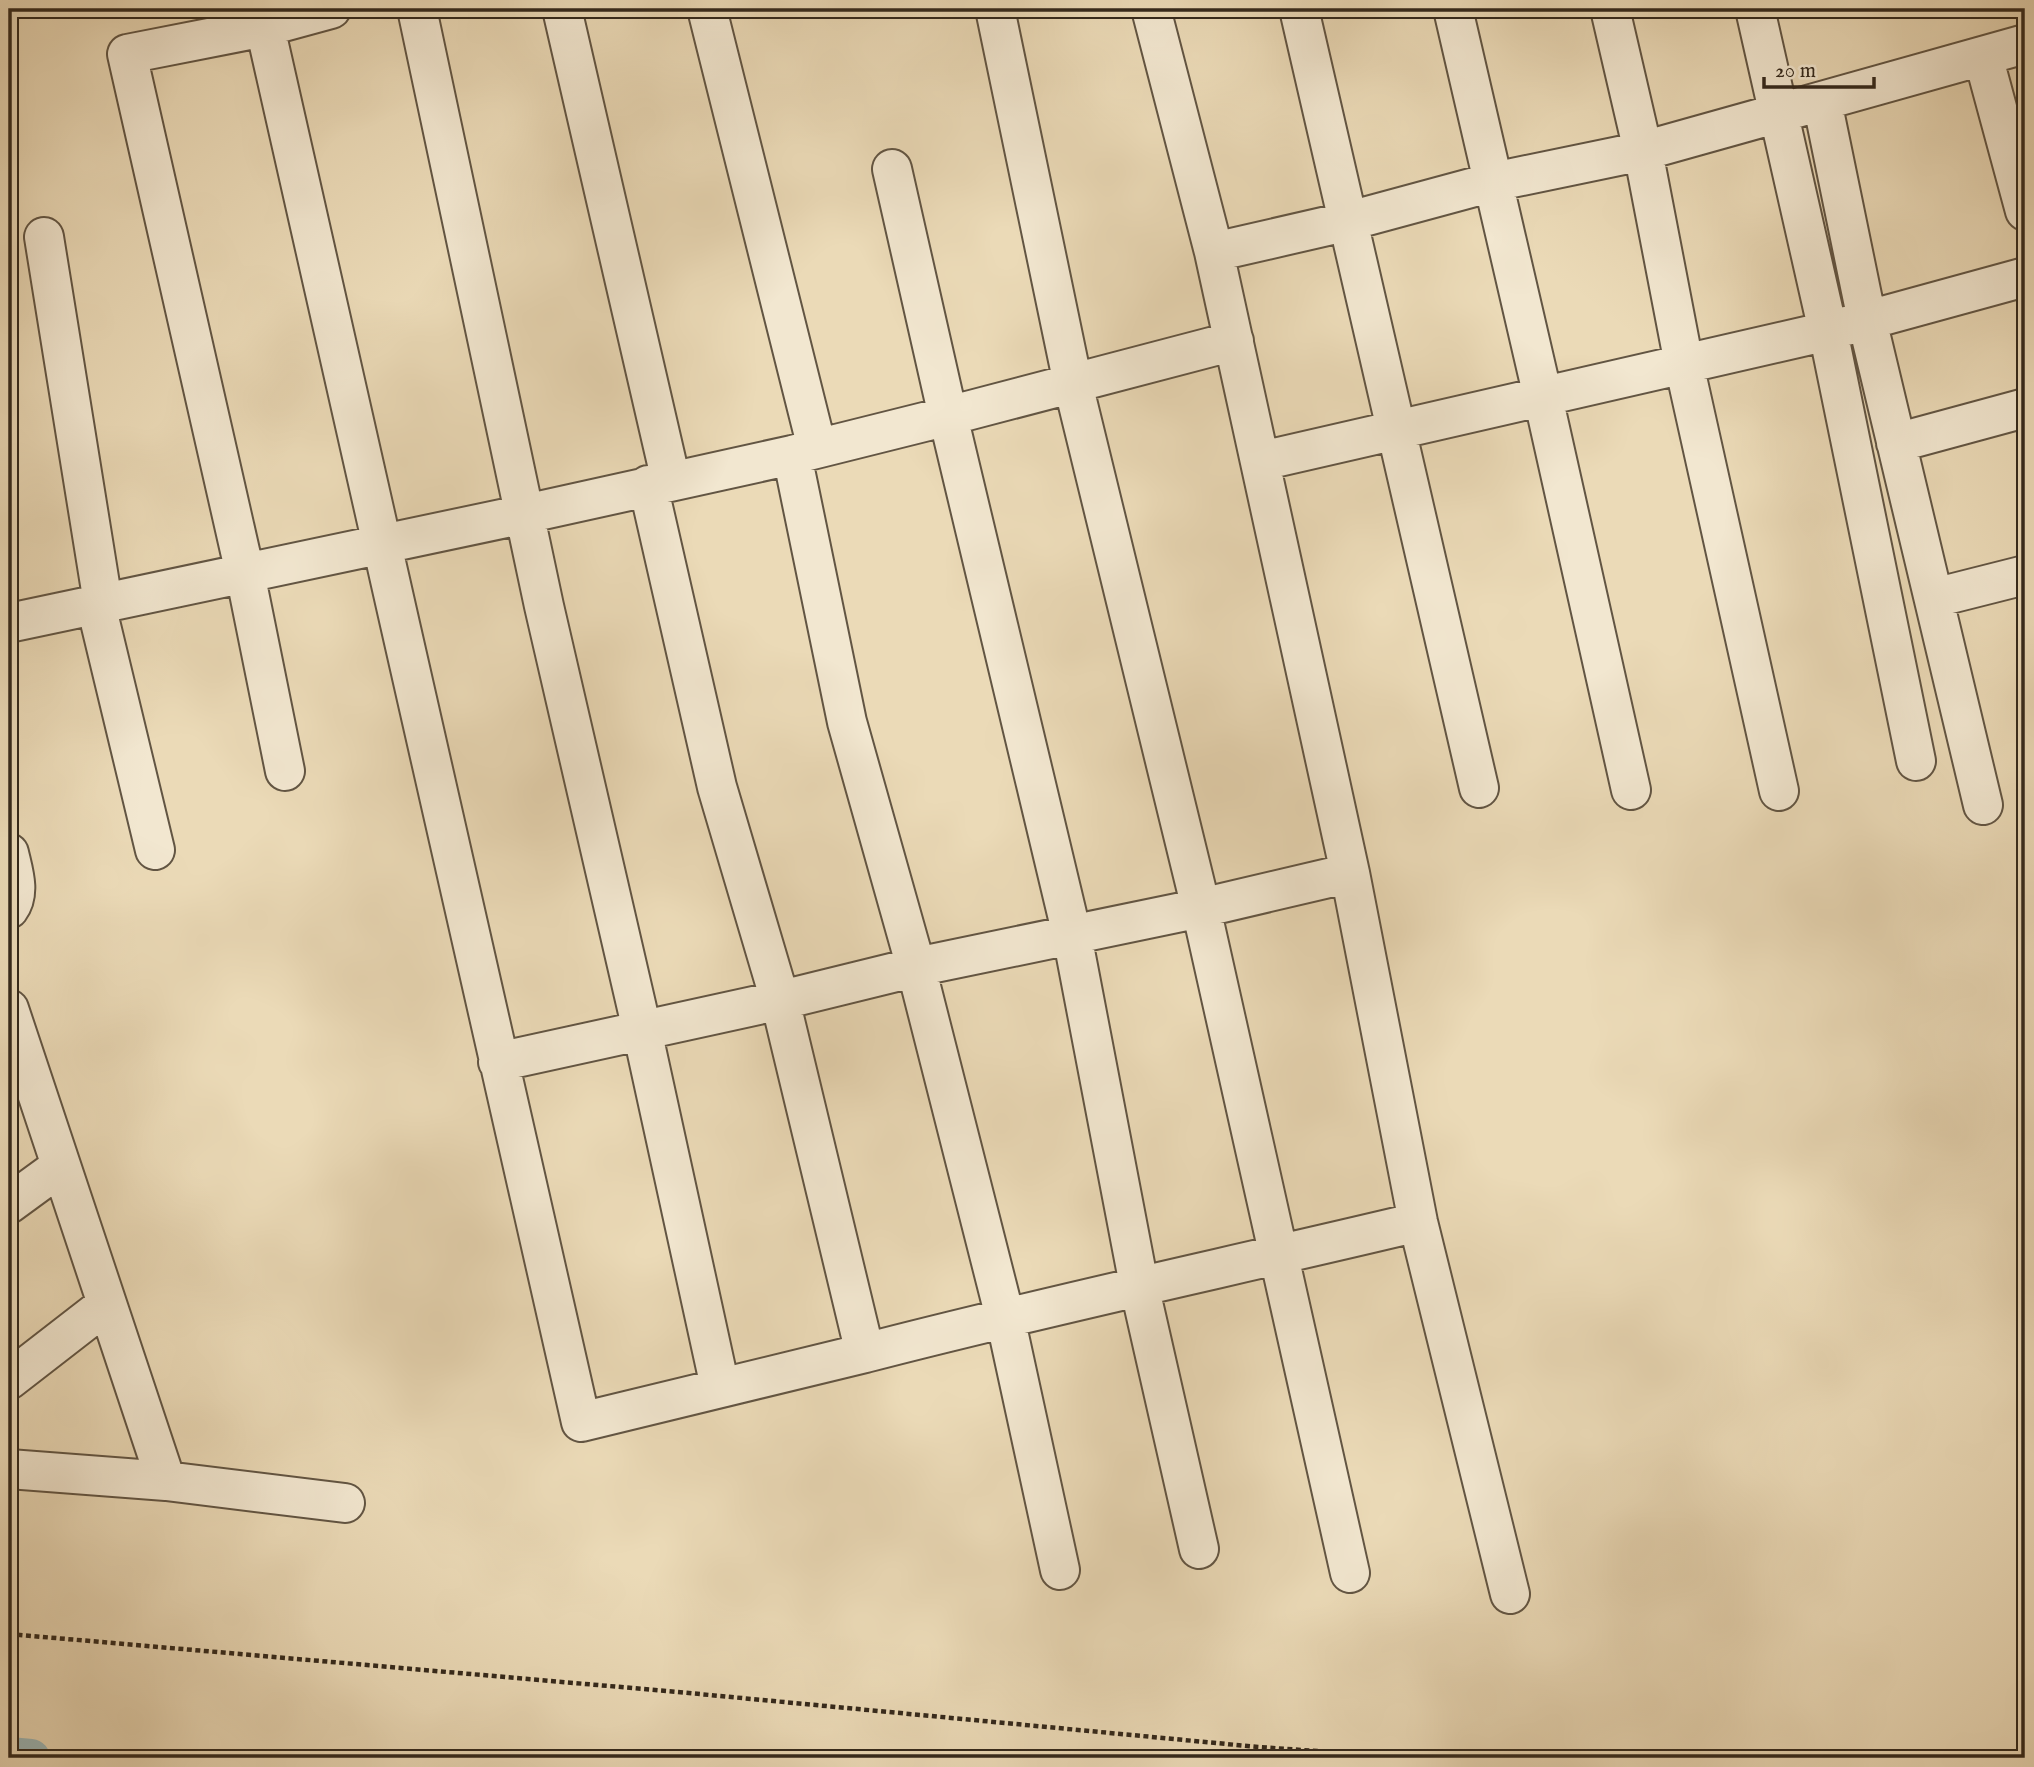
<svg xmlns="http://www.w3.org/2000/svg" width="2034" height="1767" font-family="'IM FELL English',serif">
	<rect width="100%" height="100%" fill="#ebdab7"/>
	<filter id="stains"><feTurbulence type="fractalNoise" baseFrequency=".00286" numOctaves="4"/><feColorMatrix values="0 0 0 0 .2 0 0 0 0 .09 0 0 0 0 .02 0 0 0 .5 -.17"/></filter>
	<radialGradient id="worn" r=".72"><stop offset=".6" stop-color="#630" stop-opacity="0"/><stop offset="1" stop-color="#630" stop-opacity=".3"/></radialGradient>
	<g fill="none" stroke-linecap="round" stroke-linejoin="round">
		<!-- canal -->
		<path stroke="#9cb8b9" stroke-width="38" d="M9,1756l22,2"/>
		<!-- minor casing -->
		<g stroke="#625543" stroke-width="42">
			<path id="minor" d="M417,9l127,597 98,424 78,357
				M562,9l109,472
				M707,9l110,439
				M995,9l78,375 128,524 149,665
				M1151,9l63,243 136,621 68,349 92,372
				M1299,9l180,779
				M1453,9l90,388 88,393
				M1610,9l33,142 41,213 95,427
				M1755,9l73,322 88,430
				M265,27c106,465 209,930 316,1395l284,-69 -85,-353 -63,-213 -69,-302
				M1983,56l42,155
				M1822,101l45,219 116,485
				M892,169l56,247 124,519 67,350 60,264
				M44,237l59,366
				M1214,252l135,-31 144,-39 150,-31 382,-107
				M1896,443l129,-35
				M792,455l55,267 69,245 89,350 55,253
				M1261,461l567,-130 197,-54
				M1934,598l91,-23
				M96,605l59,245
				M9,623l516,-109 267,-59 156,-39 286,-75
				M285,771l-40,-198 -118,-519 138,-27 66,-18
				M9,853c4,18 12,40 0,56
				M9,1009l157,472
				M498,1062l292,-64 126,-31 285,-59 149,-35
				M9,1204l52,-38
				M865,1353c184,-48 369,-87 553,-131
				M9,1380l98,-76
				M9,1469l157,12 179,22"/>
		</g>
		<!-- path -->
		<path stroke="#34291c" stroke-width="4.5" stroke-dasharray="5 3.5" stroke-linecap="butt" d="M9,1634l669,58 580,55 160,11"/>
		<!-- minor -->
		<use href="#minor" stroke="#f2e7d0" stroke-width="38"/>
	</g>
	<!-- margin -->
	<rect width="2034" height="1767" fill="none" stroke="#ebdab7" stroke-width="35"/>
	<rect x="10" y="10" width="2013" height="1746" fill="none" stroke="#34291c" stroke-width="3.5"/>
	<rect x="18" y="18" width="1999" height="1732" fill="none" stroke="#34291c" stroke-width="2"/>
	<!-- scale -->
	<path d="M1764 77v10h110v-10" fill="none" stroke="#34291c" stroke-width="3.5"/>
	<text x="1775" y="77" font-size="21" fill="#34291c" stroke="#f2e7d0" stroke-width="5" paint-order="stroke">20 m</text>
	<rect width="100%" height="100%" filter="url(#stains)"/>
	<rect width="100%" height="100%" fill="url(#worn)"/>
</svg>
